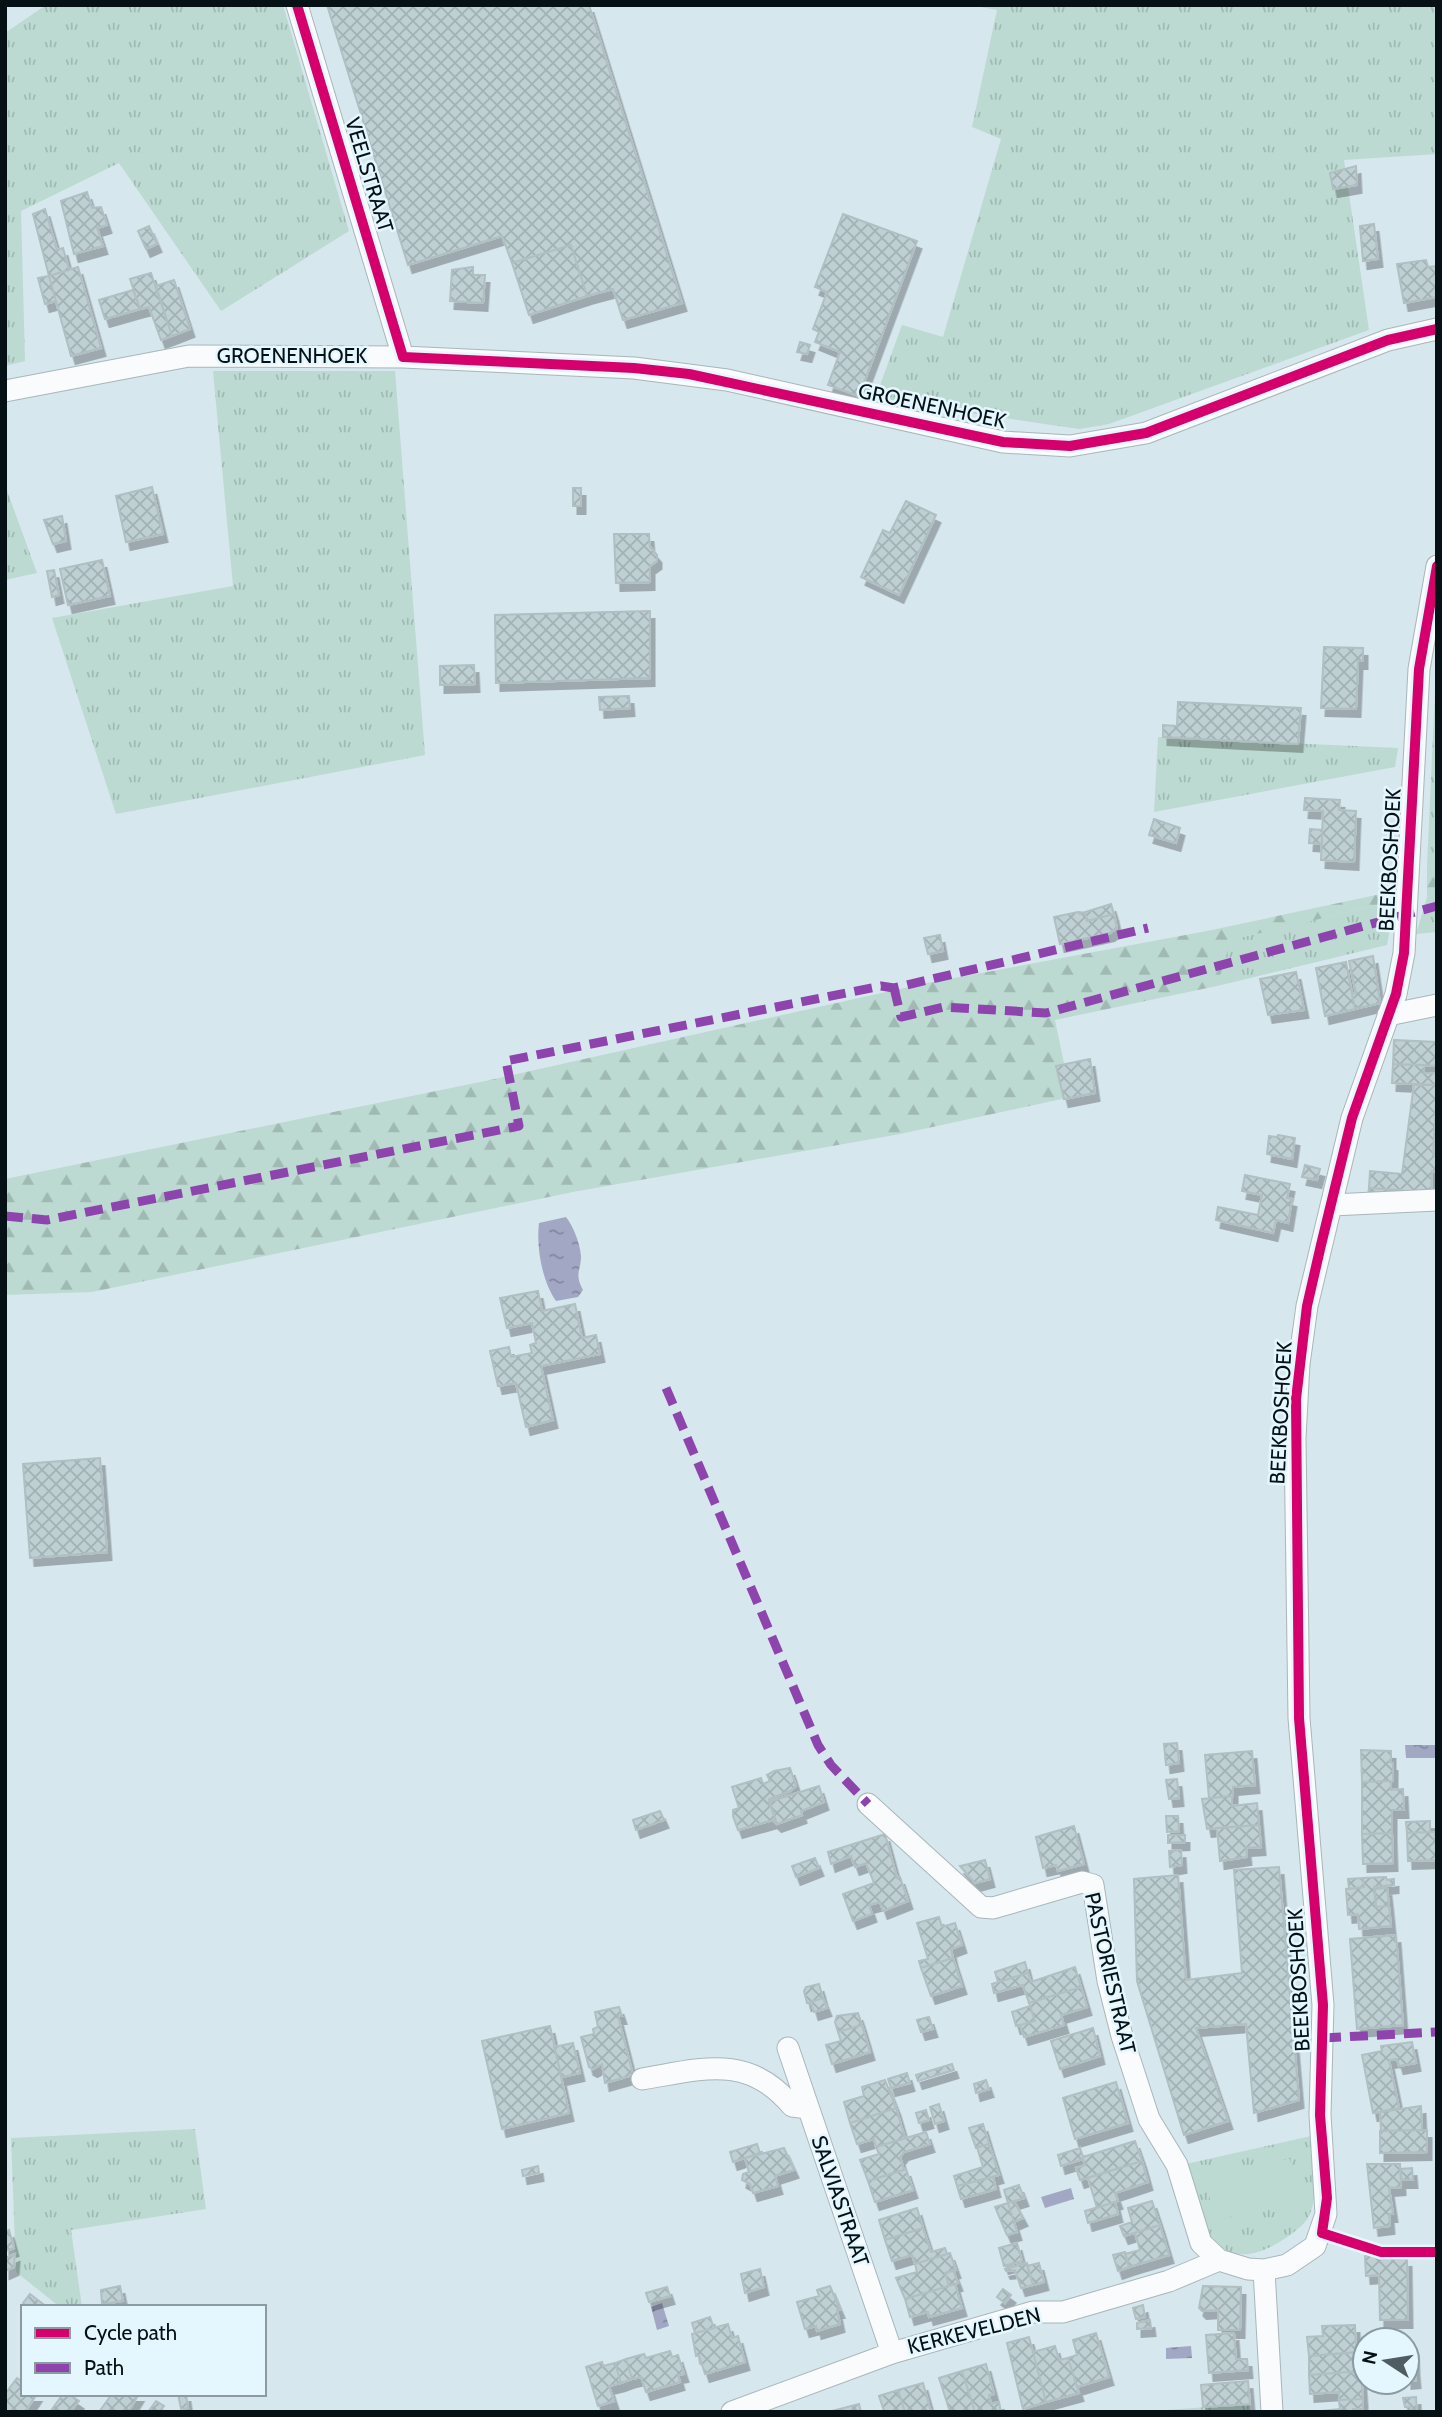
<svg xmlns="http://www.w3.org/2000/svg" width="1442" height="2417" font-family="Cabin,sans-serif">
	<defs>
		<pattern id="grass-tufts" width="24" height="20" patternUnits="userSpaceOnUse" patternTransform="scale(1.75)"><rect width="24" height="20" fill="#bcdad1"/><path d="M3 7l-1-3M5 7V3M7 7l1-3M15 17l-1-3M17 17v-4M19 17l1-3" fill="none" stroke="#a0bab3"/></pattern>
		<pattern id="forest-firs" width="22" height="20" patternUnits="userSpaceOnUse" patternTransform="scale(1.75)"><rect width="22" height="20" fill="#bcdad1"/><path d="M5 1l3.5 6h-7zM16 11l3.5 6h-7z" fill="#a0bab3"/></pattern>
		<pattern id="water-ripples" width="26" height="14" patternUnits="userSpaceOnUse" patternTransform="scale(1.75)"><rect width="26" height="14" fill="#a2a7c4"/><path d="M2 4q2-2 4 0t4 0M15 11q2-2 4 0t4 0" fill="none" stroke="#82879e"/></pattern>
		<pattern id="building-cross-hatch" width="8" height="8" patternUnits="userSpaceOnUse" patternTransform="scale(1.75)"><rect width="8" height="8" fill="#bed0d3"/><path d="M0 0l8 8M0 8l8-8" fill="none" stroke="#a2b2b4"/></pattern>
		<filter id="shadow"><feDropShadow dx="4.5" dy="8" stdDeviation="0" flood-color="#0004"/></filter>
	</defs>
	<rect width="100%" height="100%" fill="#d6e7ee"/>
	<!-- grass -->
	<path fill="url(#grass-tufts)" d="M46,5h237l66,226 -128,80 -102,-148 -98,48 4,150 -20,5v-333z
		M970,5h467v149l-93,6 25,170 -260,94 -30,5 -204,-30 27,-74 41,12 58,-198 -29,-12 25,-117z
		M213,371h182l30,384 -309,59 -64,-196 181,-32z
		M5,485l32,88 -32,7z
		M1437,647v216l-10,3z
		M1158,737l240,11 -3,19 -241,45z
		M1437,894v38l-21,2 11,-37z
		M1395,901l-8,44 -170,41 13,-46z
		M195,2129l11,80 -135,21 11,77h-22l-44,-35 -5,-134z
		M1311,2136c0,22 8,54 0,75 -3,11 -12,17 -21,24 -27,19 -56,31 -81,1l-23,-72z
		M1250,2404v8l-98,-1z"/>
	<!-- forest -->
	<path fill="url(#forest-firs)" d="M1437,863v31l-10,3v-31z
		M1395,891v10l-164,39 -14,46 -162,34 16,77 -171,37 -327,58 -481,100 -87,3v-116l485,-99 432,-96 285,-53z"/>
	<!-- garden -->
	<path fill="#bcdad1" d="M1290,2159l9,44 -85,17 -9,-45z"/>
	<!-- water -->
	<path fill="url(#water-ripples)" d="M566,1217c7,9 14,26 15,39 0,15 -7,17 2,34l-5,7 -22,4c-14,-20 -20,-54 -17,-78z
		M1405,1745h32v13h-31z
		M1071,2188l3,11 -29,9 -4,-11z
		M662,2303l7,23 -12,4 -6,-23z
		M1191,2346l1,12 -26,1v-11z"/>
	<!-- building -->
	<path fill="url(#building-cross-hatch)" stroke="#b1bfc2" stroke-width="2" filter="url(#shadow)" d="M327,5h262l93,298 -59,17 -10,-31 -26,7 -16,-51 -59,18 -10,-27 -94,29z
		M1356,166l1,19 -24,4 -3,-16z
		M87,192l5,16 9,-1 6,18 -10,3 6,18 -29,8 -13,-53z
		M45,209l12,41 6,-2 6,22 -20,6 -16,-62z
		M843,214l74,27 -58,155 -31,-11 12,-33 -25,-10 4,-10 -6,-3 14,-37 -12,-5z
		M1374,224l4,35 -15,2 -3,-35z
		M149,226l8,18 -11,5 -8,-18z
		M571,245l16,51 -58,19 -17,-52z
		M1426,260l2,7 9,-1v31l-33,6 -7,-39z
		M78,267l23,81 -30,8 -22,-80z
		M473,267v8h12l-2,28 -33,-2 2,-31z
		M151,273l21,63 -11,4 -12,-33 -9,2 -10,-30z
		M49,276l7,25 -11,3 -7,-26z
		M174,280l16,49 -18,7 -16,-50z
		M133,290l7,19 -35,10 -6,-19z
		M800,342l10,3 -3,9 -10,-2z
		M152,487l11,47 -37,8 -10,-46z
		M573,488h8v18h-8z
		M906,501l30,14 -37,80 -38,-18 22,-47 7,3z
		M62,516l4,25 -13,3 -9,-24z
		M614,534h35l1,13 7,8v6l-7,5v16l-34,1z
		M102,560l8,36 -42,9 -8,-36z
		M54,570l5,25 -7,2 -5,-26z
		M650,611v67l-154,5 -1,-68z
		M1324,647l39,1v13h-5l-2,48 -35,-1z
		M474,665l1,19 -35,1v-19z
		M629,696l1,12 -30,2 -1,-13z
		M1178,702l123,6 -3,36 -135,-7v-12l14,1z
		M1305,798l35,2 -1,10 17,1 -2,51 -33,-2 2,-49 -19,-1z
		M1154,819l26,9 -4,15 -27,-8z
		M1310,829l12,1v14l-13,-1z
		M1111,904l3,10 -27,7 -2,-8 -6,1z
		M1078,912l7,1 2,8 27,-7 3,14 -7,5 -50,11 -6,-27z
		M940,935l3,16 -15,3 -4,-16z
		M1373,956l7,47 -25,6 -3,-15 4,-1 -7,-32z
		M1346,962l9,47 -30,7 -9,-48z
		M1296,972l8,38 -36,5 -8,-36z
		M1394,1040l43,2v24l-44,-2z
		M1090,1059l5,34 -31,6 -8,-33z
		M1393,1064l31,1v8h13v12l-45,-2z
		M1414,1084l23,1 -4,70h4v17l-5,-1 -1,22 -62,-5 1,-17 32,3z
		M1278,1135l17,3 -3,21 -25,-5 2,-18 8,1z
		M1305,1165l15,4 -3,11 -15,-3z
		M1245,1175l45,9 -3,14 5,1 -4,24 -12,-3 -3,13 -57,-13 2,-13 40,8 4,-20 -20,-4z
		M1369,1188l32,2v4l-33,2z
		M538,1291l4,20 33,-7 7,34 14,-3 4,19 -59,12 12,54 -27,7 -10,-44 -18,3 -8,-35 19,-4 2,10 21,-4 -2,-8 6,-2 -4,-20 -25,5 -7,-30z
		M100,1458l7,94 -77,6 -7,-94z
		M1177,1743l2,20 -13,2 -2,-21z
		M1361,1750l30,1v10h-3l5,2v18l-31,1z
		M1252,1751l3,34 -22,2v9l-24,2 -4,-43z
		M790,1768l6,18 -6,5 -21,8 8,25 -4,-4 -35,10 -5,-14v-6l6,-2 -7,-21 29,-9 2,6 7,-3 -3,-6 7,-4z
		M1177,1779l2,19 -10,1 -3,-19z
		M1391,1781v9l12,-1 1,21h-12v23l-30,1v-52z
		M819,1786l5,16 -23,9 1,4 -25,9 -8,-22z
		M1232,1796v10l25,-3 2,22 -52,4 -5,-30z
		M660,1811l4,9 -28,10 -3,-10z
		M1166,1816h12l1,15 -12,1z
		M1430,1821v11l-23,1 -1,-11z
		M1259,1825l2,22 -15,1 1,9 -27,4 -3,-33z
		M1074,1826l10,38 -26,7 -2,-6 -13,3 -7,-31z
		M1430,1832h5l2,28 -29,1 -1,-28z
		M1392,1833l1,30 -30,1 -1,-30z
		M885,1834l12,44 3,-1 8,24 -25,10 -3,-9 -11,3 3,9 -19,7 -10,-27 31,-11 -8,-20 -11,4 -4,-11 -20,8 -3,-12z
		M1168,1835h17v7l-17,1z
		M1181,1850l1,15 -12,2 -1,-16z
		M815,1858l4,10 -23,9 -4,-11z
		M985,1860l5,19 -15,4 -15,-17z
		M1279,1867l20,233 -45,13 -8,-89 -50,4 32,93 -44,14 -47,-154 -3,-102 44,-4 8,105 56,-7 -8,-103z
		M1386,1877l1,3 7,-1v6l-20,2 2,20 13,-1 2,20 -32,3 -1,-15 -10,1 -2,-26 18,-2 -1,-9z
		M1363,1878l1,9 -15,2 -1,-10z
		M1387,1888l2,18 -13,1 -1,-18z
		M939,1917l3,10 13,-4 7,22 -11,4 2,9 -32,10 -2,-7 9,-2 -11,-36z
		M1396,1935l7,90 -46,4 -7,-90z
		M953,1958l9,28 -31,10 -10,-28z
		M1025,1962l3,11 -30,9 -3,-10z
		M1075,1967l6,20 -52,16 -6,-18 -29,8 -2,-9 36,-11 3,9z
		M819,1984l4,14 -16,5 -3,-12 2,-4z
		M1081,1987l6,20 -26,8 3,10 -40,12 -4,-12 15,-4 -6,-18z
		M823,1998l4,10 -13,4 -3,-10z
		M1030,2006l5,15 -19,5 -4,-14z
		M619,2007l3,9h-4l15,59 -28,8 -3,-19 -9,5 -4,-2 -8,-30 13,-3 -1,-5 5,-2 -3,-15z
		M858,2013l4,12 -24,7 -3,-10 2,-6z
		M929,2017l4,12 -12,3 -4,-12z
		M862,2025l8,27 -38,12 -6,-19 15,-4 -3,-9z
		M550,2026l19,87 -67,16 -20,-88z
		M1093,2028l7,28 -40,13 -9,-28z
		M1412,2042l4,21 -17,3 -2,-7 -8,1 10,48 -26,5 -11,-58 20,-4 -1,-5z
		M573,2043l7,30 -18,4 -8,-30z
		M952,2064l2,6 -36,11 -2,-6z
		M907,2073l3,10 -19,5 -3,-9z
		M885,2080l11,28 -46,15 -6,-21 20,-6 -2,-9z
		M986,2080l3,9 -13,4 -2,-9z
		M1116,2082l12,41 -53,16 -12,-41z
		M939,2104l5,17 -9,3 -5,-17z
		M1421,2106l1,24 -41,1 -1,-19z
		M896,2108l9,30 -29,9 -2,-8 -17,5 -7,-21z
		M926,2110l3,10 -10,3 -3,-10z
		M983,2124l6,20 -13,4 -7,-20z
		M1427,2130v22l-47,1v-22z
		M926,2132l4,12 -26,8 -4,5 4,13 -36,11 -8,-21 19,-6 -3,-7z
		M1135,2141l7,20 -62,19 -4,-12 9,-3 -2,-6 -22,7 -3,-11 22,-7 3,9z
		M757,2144l3,9 -27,9 -3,-10z
		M989,2144l10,31 -42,11 -3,-10 29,-9 -6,-20z
		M784,2148l10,22 -19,6 3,10 -25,7 -3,-9 -8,-4 1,-6 6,-2 -4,-14z
		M1142,2161l6,21 -33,11 3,8 -21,7 -9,-30z
		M1367,2164h33l1,23 -12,1 4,26h-4l1,12 -16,2z
		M538,2166l1,7 -16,3 -1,-6z
		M1412,2168l1,12h-11l-2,-11z
		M906,2169l7,21 -38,12 -7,-21z
		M993,2177l3,12 -35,10 -4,-13z
		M1019,2185l5,13 -16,5 -4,-13z
		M1014,2201l9,17 -9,4 -6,-19z
		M1152,2201l8,24 -36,11 -4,-10 12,-4 -4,-14z
		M1115,2202l3,12 -30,9 -3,-12z
		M1008,2203l9,29 -10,3 -12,-28z
		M917,2208l6,20 -38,12 -6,-20z
		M1160,2225l9,30 -40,12 -4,-13 15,-4 -5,-17z
		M923,2228l8,24 14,-4 2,6 -32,10 -3,-9 -20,6 -7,-21z
		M9,2230l5,18 -9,3v-19z
		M1017,2243l5,18 -18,5 -5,-18z
		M1125,2252l4,15 -11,4 -5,-16z
		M950,2253l6,17 -11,3 4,13 -44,13 -9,-21 21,-6 -2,-8z
		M15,2254l-1,13 -9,4v-13z
		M1379,2254l1,5h27l1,61h-28l-1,-45 -13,1 -1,-20z
		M1027,2263l6,22 -12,3 -6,-18 -9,1 -1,-2z
		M1039,2263l5,19 -11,3 -6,-19z
		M760,2269l4,18 -19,6 -4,-19z
		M953,2270l5,13 -9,3 -4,-13z
		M955,2284l7,24 -33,9 -1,-5 -18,5 -5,-18z
		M120,2286l3,15 -21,3 -1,-14z
		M830,2286l10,24h-3l3,14 -23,7 -1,-5 -11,3 -8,-27 22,-6 -2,-6z
		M1203,2286l38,1 -1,43h-22v-20l-16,1 -3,-3z
		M667,2287l3,9 -21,6 -3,-9z
		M1003,2289l8,6 -6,8 -8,-6z
		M30,2294l13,10 -2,3h-13l-5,-4z
		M1143,2305l2,12 -9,2 -3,-11z
		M710,2317l4,11 -19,5 -3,-10z
		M1150,2320l1,8 -14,1v-6z
		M728,2324l4,14 6,-2 7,26 -40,12 -6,-19 -3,1 -4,-22z
		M1355,2325l1,27 -47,4 -2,-19 16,-1 -1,-10z
		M1096,2333l13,44 -32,10 -9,-29 9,-3 -4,-15z
		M1234,2333l2,26h11l1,11 -39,3 -3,-38z
		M1029,2337l17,65 -23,7 -16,-66z
		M1055,2346l4,14 9,-2 11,35 -33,9 -13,-50z
		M1414,2348l1,20h-8v-19z
		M670,2351l2,6 6,-2 6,19 -6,1 2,7 -34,10 -5,-15 -9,2 -6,-20 18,-5 2,4z
		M1363,2352l1,19 -55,4v-19z
		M626,2359l6,20 -11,4 -6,-20z
		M602,2362l1,4 12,-3 6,20 -12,3 5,15 -16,5 -12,-39z
		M986,2364l8,30 -5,1 2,9 8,-2 2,10h-26l-13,-41z
		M1407,2368h8l1,12 -9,1z
		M962,2371l13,41h-25l-11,-34z
		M1361,2371l2,28 -24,1v-8l-29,2 -1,-19z
		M17,2378l6,4v12h14l-12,18h-20v-18z
		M1248,2381l2,23 -47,3 -2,-22z
		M923,2383l8,29h-26l-7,-22z
		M898,2390l7,22h-25l4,-1 -5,-15z
		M63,2394h6l10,7 -9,11h-20z
		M112,2394h27l-11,18h-29z
		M178,2394h8l2,14 -7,1z
		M1416,2397l1,15h-7v-5h-5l-2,-9z
		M1363,2399v10h-10v3h-41l28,-3 -1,-9z
		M156,2401l8,5 -5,6h-11z
		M859,2404l2,8h-28l-1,-1z"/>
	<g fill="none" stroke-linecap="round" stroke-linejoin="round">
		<!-- minor casing -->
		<g stroke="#a9b6bb" stroke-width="23">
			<path id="minor" d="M297,5l106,352
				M5,391l184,-35 214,1 231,11 93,12 276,62 67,4 76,-13 242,-93 49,-11
				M1388,1015l49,-10
				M1332,1205l105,-5
				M868,1804l113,103 12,1 89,-26 11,3 15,96 14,55 27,83 28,46 24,78 18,17 29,9 16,1
				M788,2048l104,305
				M642,2079c60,-10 106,-26 150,27l16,2
				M732,2412l160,-59 141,-41h30l106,-31 50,-21
				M1272,2412l-8,-142 23,-5 28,-19 11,-32 -6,-99 3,-110 -24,-287 -4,-280 4,-74 8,-58 45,-188 44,-124 8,-41 15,-284 18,-103"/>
		</g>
		<!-- minor -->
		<use href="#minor" stroke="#f9fbfc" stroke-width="21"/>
		<!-- quiet -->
		<path stroke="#8e44ad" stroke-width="9" stroke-dasharray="18 9" stroke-linecap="butt" d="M894,988l7,29 43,-10 102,6 391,-107
			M5,1216l42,4 472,-94 -13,-65 375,-75 13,2 254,-60
			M666,1388l152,357 13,20 37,39
			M1323,2038l114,-6"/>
		<!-- cycleway casing -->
		<g stroke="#e4f7fe" stroke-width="15">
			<path id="cycleway" d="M297,5l106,352 231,11 55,6 314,68 67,4 76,-13 242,-93 49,-11
				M1437,566l-18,103 -15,284 -8,41 -44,124 -31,127 -14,61 -11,93 3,319 24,287 -3,110 7,83 -5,35 59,19h56"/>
		</g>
		<!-- cycleway -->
		<use href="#cycleway" stroke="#d6006c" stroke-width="10"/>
	</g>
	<g text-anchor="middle" stroke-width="5" stroke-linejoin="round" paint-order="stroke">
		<!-- street labels -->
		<g font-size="21" fill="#061115" stroke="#e4f7fe">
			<text transform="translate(369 175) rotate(73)" y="7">VEELSTRAAT</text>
			<text x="292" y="363">GROENENHOEK</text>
			<text transform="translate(932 406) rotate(12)" y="7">GROENENHOEK</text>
			<text transform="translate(1390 860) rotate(-87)" y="7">BEEKBOSHOEK</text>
			<text transform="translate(1281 1413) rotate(-87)" y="7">BEEKBOSHOEK</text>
			<text transform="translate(1110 1973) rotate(77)" y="7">PASTORIESTRAAT</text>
			<text transform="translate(1299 1980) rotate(-93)" y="7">BEEKBOSHOEK</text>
			<text transform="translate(840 2201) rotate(71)" y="7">SALVIASTRAAT</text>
			<text transform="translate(974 2331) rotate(-14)" y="7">KERKEVELDEN</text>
		</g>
	</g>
	<!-- border -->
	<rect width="1442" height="2417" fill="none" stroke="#061115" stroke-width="14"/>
	<!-- legend -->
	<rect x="21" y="2305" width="245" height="91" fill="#e4f7fe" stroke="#8b9ba1" stroke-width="2"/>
	<rect x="35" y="2328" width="35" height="10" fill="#d6006c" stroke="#8b9ba1" stroke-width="2"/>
	<text x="84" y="2340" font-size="21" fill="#061115">Cycle path</text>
	<rect x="35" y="2363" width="35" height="10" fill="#8e44ad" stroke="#8b9ba1" stroke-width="2"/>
	<text x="84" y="2375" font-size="21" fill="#061115">Path</text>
	<!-- north arrow -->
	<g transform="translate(1386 2361) rotate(282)"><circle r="33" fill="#e4f7fe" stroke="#8b9ba1" stroke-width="2"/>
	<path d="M0-5L12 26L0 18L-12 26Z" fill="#4f5c61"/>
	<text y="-10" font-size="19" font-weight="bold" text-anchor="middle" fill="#061115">N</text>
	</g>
</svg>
